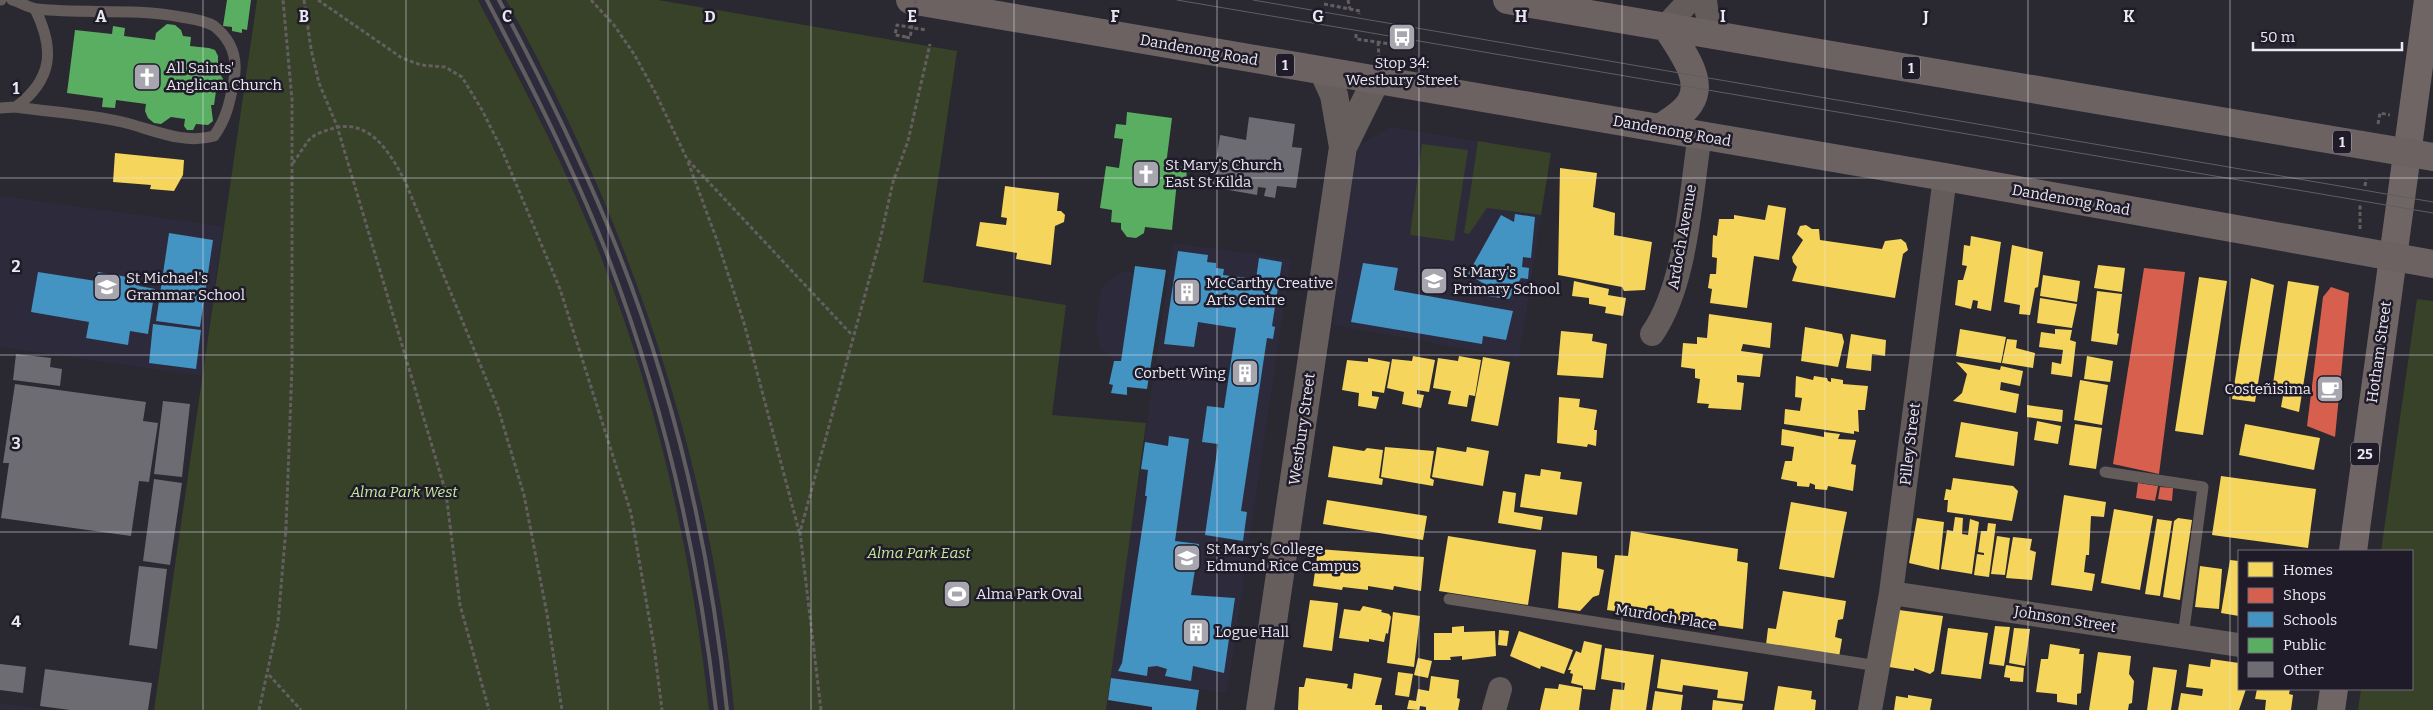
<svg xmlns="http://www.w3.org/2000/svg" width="2433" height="710" font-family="Bitter,serif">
	<rect width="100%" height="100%" fill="#2a2830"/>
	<!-- built -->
	<path fill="#2d2a3b" d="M478,0h28l57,109 64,146 38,108 32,121 23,112 14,114h-25l-14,-110 -21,-101 -32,-120 -24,-75 -40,-103 -21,-46 -48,-100z
		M1390,127l161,26 -32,206 -186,-34 7,-87 19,-93z
		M0,196l223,30 -21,150 -202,-29z
		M1173,243l118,16 -64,434 -117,-15z
		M1135,266l12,123 -19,-2 -1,8 -16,-2 2,-8 -4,-1 5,-23 -14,-13 -4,-18 2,-24 4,-19 16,-13 9,-3 6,2z
		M0,703l51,7h-51z"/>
	<!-- green -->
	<path fill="#374229" d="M257,0h221c35,66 69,131 99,199 71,161 113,337 132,511h-555z
		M506,0h152l299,51 -34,231 143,23 -14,110 94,8 -40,287h-372c-23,-251 -106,-490 -228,-710z
		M1478,141l73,12 -10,62 -54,-7 -18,26 -5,-1z
		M1422,144l46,6 -14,91 -44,-6z
		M2417,299l16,2v409h-75l3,-21h51v-138h-31z"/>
	<!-- homes -->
	<path fill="#f6d55c" d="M115,153l69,7 -1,15 -9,16 -24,-2 1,-4 -38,-3z
		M1560,168l37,5 -4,34 22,6 -1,22 38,7 -7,48 -21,1 -2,-4 -64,-12z
		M1005,186l54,7 -2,18h4l4,4 -1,7 -9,4 -4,39 -35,-6 1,-6 -41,-7 4,-24 26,3 1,-7 -6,-1z
		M1768,205l18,3 -7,52 -25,-4 -7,52 -37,-5 2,-14 -4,-1 2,-14h6l1,-16 -5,-1 1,-22 4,1 2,-17h15v-4l31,5z
		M1806,225l6,4h7l1,11 62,9 3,-8 16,-2 5,4 2,7 -5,4 -8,44 -103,-17 5,-14 -4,-5 -1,-5 11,-17 -6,-6 3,-8z
		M1971,236l30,6 -10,69 -14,-3 1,-7 -5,-1 -2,9 -16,-4 3,-25h5l4,-14 -5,-1 2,-20 6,1z
		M2012,245l31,7 -5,35 -3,1 -5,27 -11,-1 1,-9 -16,-3z
		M2098,265l27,3 -3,24 -28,-4z
		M2043,275l37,6 -3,21 -37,-6z
		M2199,277l28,4 -24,154 -28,-4z
		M2251,278l23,7 -19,117 -23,-3z
		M1574,281l35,8 -1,6 18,3 -3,18 -18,-3 1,-6 -17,-3v-6l-17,-2z
		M2288,281l31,5 -20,126 -18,-5 4,-22 -12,-1z
		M2097,291l25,3 -5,39 2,1 -2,11 -26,-4z
		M2040,298l37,6 -5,24 -35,-5z
		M1709,314l63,9 -2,25 -27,-4 -2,7 22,3 -3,23 -23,-2v7l7,1 -3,27 -33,-2 1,-4 -12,-1 3,-24 -5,-1v-9l-14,-2 2,-24 14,1v-7l10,1z
		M1805,327l37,7 2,8 -6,25 -37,-6z
		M1960,329l46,8 -5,26 -45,-7z
		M2055,329l17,1 -2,10 6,2 -4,35 -21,-3 1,-12 9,2 2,-14 -24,-3 2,-15 14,2z
		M1561,331l32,3 -1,7 15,3 -4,34 -46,-3z
		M1851,334l35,6 -1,16 -13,-2 -1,17 -25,-3z
		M2007,339l10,1 -1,8 19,5 -2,15 -31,-5z
		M1413,356l22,4 -6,32 -12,-2v4l7,1 -3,13 -19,-4 2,-12 -17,-4 5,-29 20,2z
		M1459,356l22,4 -6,36 -6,-1 -2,12 -19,-3 3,-13 -18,-3 5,-30 20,3z
		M2087,356l26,5 -3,21 -26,-3z
		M1483,357l27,5 -12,64 -27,-5z
		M1368,358l22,4 -6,31 -12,-2v5l7,1 -3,12 -18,-3 1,-13 -17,-3 5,-30 21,2z
		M1956,362l44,8 1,-4 22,5 -3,15 -19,-4 -1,8 19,4 -3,19 -63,-12 9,-8 5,-19z
		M1796,376l17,4 1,-4 13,2 1,3 3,1v-4l12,2v4l25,2 -3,24h-7l1,22 -5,-1v3l-70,-10 1,-15 15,2 2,-13 -7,-1z
		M2080,380l28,5 -6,40 -28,-5z
		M1559,397l21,2 -1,8 18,3 -3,20h3l-1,16 -8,-2 -1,3 -30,-4z
		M2027,405l36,5 -1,12 -35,-5z
		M2037,421l24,5 -3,18 -24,-4z
		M1961,422l57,10 -4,34 -59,-9z
		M2075,424l27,4 -6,41 -27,-4z
		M2245,424l75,14 -6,32 -75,-15z
		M1782,429l42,8v-5l16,2 -2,5 18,1 -5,24 5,1 -3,26 -25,-5 -1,4 -12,-1v-4l-5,-2 -1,4 -12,-1v-4l-16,-3 4,-18h7l2,-14 -13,-2z
		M1333,446l31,5 3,-3 16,2 -4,28 4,1 -1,6 -54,-8z
		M1385,447l49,4 -4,27 4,2 -1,6 -52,-9z
		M1437,447l29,5 1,-5 22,4 -6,35 -51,-9z
		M1541,469l20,3 -1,7 22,3 -5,33 -57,-8 5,-33 15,2z
		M2221,476l95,13 -8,59 -96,-13z
		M1953,478l60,8 5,5 -6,30 -65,-9 1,-12h-4l2,-11 5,1z
		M1503,491l13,2 -2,19 29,5 -2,13 -43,-7z
		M2064,495l42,7 -2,15 -13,-1 -2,39h-3l-2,17 11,2 -3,17 -41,-6z
		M1327,500l100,16 -4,24 -100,-16z
		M1791,502l56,10 -13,66 -55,-9z
		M2114,509l39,7 -13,74 -39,-7z
		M1955,517l8,1 -1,16 6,1 2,-16 9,3 -7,52 -31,-5 6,-39 6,1z
		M1917,518l27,4 -5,48 -30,-7z
		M2178,518l14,2 -12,80 -17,-3 11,-76z
		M2157,519l15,2 -12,75 -15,-2z
		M1988,523l8,1 -7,53 -15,-2 3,-21 7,1v-2l-6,-1 3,-21h6z
		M1631,531l107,18 -1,12 11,2 -5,66 -136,-19 8,-55 13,1z
		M1448,536l88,14 -8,55 -89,-14z
		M1997,536l13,2 -5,37 -14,-1z
		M2013,537l19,2 -2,11 6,2 -4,28 -26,-2z
		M1318,549l106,8 -3,34 -27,-5 -1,4 -25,-4v4l-25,-3 -1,3 -29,-4z
		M1562,552l35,4v12l7,2 -5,25 -6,2 -13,14 -22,-3z
		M2230,560l9,1v55l-18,-3z
		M2200,566l22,3 -3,40 -24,-2z
		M1783,591l63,10 -3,18 -5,1 -3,17 7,2 -3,18 -73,-12 2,-17 8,1z
		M1310,600l28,3 -6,48 -29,-4z
		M1363,606l19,4 -1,2 8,2 2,3 -3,17 -2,-1 -2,9 -15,-3v3l-30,-4 5,-29 16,2z
		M1899,610l44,6 -9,55 -4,3 -16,-6v3l-25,-4z
		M1393,612l27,4 -6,51 -27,-4z
		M1464,626v6l31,-1 1,25 -34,4v-4l-12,1 1,3h-17v-27h18v-6z
		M1995,626l15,1 -6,39 -15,-2z
		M1948,628l40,5 -7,46 -40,-5z
		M2014,628l16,1 -5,37 -16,-3z
		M1499,630l10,1 -2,15 -9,-1z
		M1519,631l54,19 -9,24 -23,-8 -1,3 -30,-13z
		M1584,641l18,4 -7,45 -12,-1v-3l-12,-3 2,-9 -3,-1 1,-3h-3l8,-19 5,2z
		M2050,644l30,5 -1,5h5l-3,39 -4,1v11l-20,-3v-8l-21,-2 5,-33h7z
		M1605,648l49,7 -8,55h-36l3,-21 11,1 1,-7 -24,-4z
		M2098,652l33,4 -2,18 5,7 -2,22 -3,1 -1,6h-39z
		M1418,658l14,3 -4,17 -14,-3z
		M1661,659l87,13 -4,29 -27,-3 1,-8 -35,-5 -1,7 -25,-4z
		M2211,659l28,4v26h7l-7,21h-61l3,-17 21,3 1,-7 -17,-2 3,-23 21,3z
		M2006,665l18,3 -1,14 -13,-1v-3l-6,-1z
		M2153,667l24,3 -6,40h-24z
		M1398,672l15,2 -4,23 -14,-2z
		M1354,673l28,5 -7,27h7v5h-84l1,-23h5l2,-9 42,6 -1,4 5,1z
		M1431,676l28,4 -2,18 3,1 -2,11h-32v-3l-6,-1 -1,4 -12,-1 2,-9 7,1 2,-12 11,2z
		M1559,684l23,4 -3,22h-39l5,-22 13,1z
		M1778,686l34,5 -1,8 5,1 -1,10h-41z
		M2257,689h33l-1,5 4,1 -2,15h-26l1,-10 -11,-1z
		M1655,691l28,4 -2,15h-29z
		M1908,695l24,4 -2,11h-36l2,-14 12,2z
		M1713,700l30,4 -1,6h-30z"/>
	<!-- shops -->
	<path fill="#d6604d" d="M2144,268l41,4 -26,202 -46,-10z
		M2331,287l18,6 -14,144 -28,-11 16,-129z
		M2138,483l20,3 -3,15 -19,-3z
		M2160,487l13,1 -1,13 -14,-2z"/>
	<!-- schools -->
	<path fill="#4393c3" d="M1515,214l20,3 -4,41 -8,-1 -1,10 7,1 -1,11 -7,-1 -12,21 -23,-3 3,-9 -21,-13 33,-59 13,7z
		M169,233l44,7 -13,87 -44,-6z
		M1178,251l30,4 -1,7 9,1v5l8,1 -1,6 33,4 3,-21 23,4 -10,64 3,1 -2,12 -6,-1 -26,173 6,1 -4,29 -38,-6 13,-91 -16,-2 5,-36 17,2 12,-80 -38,-6 -4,25 -30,-3z
		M1363,263l35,5 -4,22 119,21 -7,29 -23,-4 -1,8 -131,-22z
		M1135,266l31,4 -19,119 -20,-2v8l-16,-2 2,-8 -4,-1 5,-23h7z
		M38,272l58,9 2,-9 42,7 -1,7 16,3 -7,45 -18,-3 -2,14 -42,-7 3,-16 -58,-10z
		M153,324l48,6 -5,39 -47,-6z
		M1169,436l20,3 -14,102 24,3 -8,51 44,3 -11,75 -31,-7 -2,15 -26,-5 2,-7 -10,-3 -9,1 -1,9 -29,-5 4,-8 25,-167h-2l3,-26 -7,-1 4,-27 23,4z
		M1111,678l88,12 -3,20h-44v-3l-44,-7z"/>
	<!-- public -->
	<path fill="#5aae61" d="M227,0h24l-4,30 -5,-1v4l-10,-2v-4l-9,-1z
		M167,24l8,1 6,5 2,6 8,1 -1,9 19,2 6,2 3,6v7l-6,6 6,2 5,8 -3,10 -4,2 -2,14h-3l2,16 -5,4 -12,-1 -3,6h-6l-3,-4 1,-7 -14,-2 -10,7 -7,-1 -6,-5 -3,-7 1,-7 -30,-4 -1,8 -13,-1 1,-9 -36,-5 8,-63 37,4 1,-8 12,2 -1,8 31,4 1,-7z
		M1127,112l45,6 -6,47 21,3 -1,14 -9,-1 -5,49 -27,-3 -1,6 -8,5 -9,-1 -6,-8v-6l-10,-1 1,-12 -12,-2 6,-42 13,2 4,-29 -9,-1 2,-14 10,1z"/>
	<!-- building -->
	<path fill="#6d6c72" d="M1249,117l46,7 -3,23 10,1 -6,40 -19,-2 -2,12 -11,-2 2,-8 -8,-1 -1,8 -45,-8 8,-52 26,5z
		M16,354l35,4 -1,9 12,2 -2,17 -47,-6z
		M15,384l131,18 -3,19 15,2 -9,59 -10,-1 -8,55 -130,-18 8,-55h-6z
		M163,401l27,3 -8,73 -28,-3z
		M154,479l28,4 -12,82 -27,-4z
		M139,566l28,3 -10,80 -28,-4z
		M0,664l26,3 -3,26 -23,-3z
		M45,669l107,14 -4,27h-78l-30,-4z"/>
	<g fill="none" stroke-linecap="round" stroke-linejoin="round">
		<!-- path -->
		<path stroke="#635e5f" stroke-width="3" stroke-dasharray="4 2.5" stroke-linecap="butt" d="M304,0l7,49 8,34 18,43 109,367 14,112 29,105
			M318,0l84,58 19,7 24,2 17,10 20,33 20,40 58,139 71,224 23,133 8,64
			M591,0l23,25 20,29 21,38 32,67 165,176
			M1348,0l2,9
			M1324,4l36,7 -1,3
			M1356,34v5l41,6
			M906,37l-11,-2 2,-10 29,5
			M1378,42l1,15
			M2378,124l2,-11 10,2
			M688,162l30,81 26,80 55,208
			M293,163c5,-7 10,-15 15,-22 5,-6 13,-9 20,-11 40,-15 61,21 77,51l93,227 26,87 23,119 15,96
			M2365,186l1,-7
			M2360,229v-24
			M269,675l32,35
			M259,710l19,-87 8,-95 6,-161v-267l-9,-100
			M821,710l-21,-178 80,-292 13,-58 15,-41 22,-97"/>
		<!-- lane -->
		<path stroke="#635c5a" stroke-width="11" d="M0,0h1
			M16,107c37,-28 39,-58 19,-98
			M0,108l16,-1c34,5 71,7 106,15 30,7 61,23 92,14 13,-18 16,-35 20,-56 4,-22 -2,-40 -20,-54 -10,-6 -22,-7 -33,-9 -48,-9 -96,-3 -144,-8 -8,-1 -17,-7 -25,-9
			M2105,472l98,15 -20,150
			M1449,599l429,67"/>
		<!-- street -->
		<path stroke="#635c5a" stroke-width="24" d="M1705,0l1,9 8,26
			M1666,26l24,-26
			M1652,334c35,-50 38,-137 48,-199
			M1891,593l348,52
			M1494,710l6,-21
			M1870,710l21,-117 54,-416"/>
		<!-- secondary -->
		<path stroke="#665e5c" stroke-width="28" d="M1343,147l33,-67
			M1260,710l83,-563 -9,-52 -11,-24"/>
		<!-- primary -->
		<path stroke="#6f6564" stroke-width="28" d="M2353,551l75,-551
			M2331,710l3,-21"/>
		<!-- highway -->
		<path stroke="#6b6261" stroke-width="28" d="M910,0l1035,177 488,87
			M1507,0l926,157
			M1660,128c10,-7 23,-14 30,-25 16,-24 -12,-56 -24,-77"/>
		<!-- tram -->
		<path stroke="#615e5f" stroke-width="1" d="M1177,0l1256,213
			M1253,0l1180,202"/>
		<!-- rail -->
		<path stroke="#615e5f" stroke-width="4" d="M487,0c42,81 84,163 118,249 57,148 93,303 111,461
			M499,0c39,73 76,147 108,224 64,154 103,321 120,486"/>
		<!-- path-bridge -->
		<path stroke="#635e5f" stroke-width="3" stroke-dasharray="4 2.5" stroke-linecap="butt" d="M906,37l4,1 6,-38"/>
	</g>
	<!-- grid -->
	<path fill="none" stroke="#eae8f1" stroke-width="1" stroke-opacity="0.55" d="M203,0v710M406,0v710M608,0v710M811,0v710M1014,0v710M1217,0v710M1419,0v710M1622,0v710M1825,0v710M2028,0v710M2230,0v710M0,178h2433M0,355h2433M0,532h2433"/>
	<!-- icons -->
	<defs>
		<g id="bus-square" transform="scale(1.4375)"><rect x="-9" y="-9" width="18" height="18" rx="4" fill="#a7a5ad" stroke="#1f1b29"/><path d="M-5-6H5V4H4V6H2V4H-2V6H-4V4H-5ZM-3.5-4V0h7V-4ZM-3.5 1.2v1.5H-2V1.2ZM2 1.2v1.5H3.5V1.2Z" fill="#fff"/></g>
		<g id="church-square" transform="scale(1.4375)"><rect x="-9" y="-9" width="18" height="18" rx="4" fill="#a7a5ad" stroke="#1f1b29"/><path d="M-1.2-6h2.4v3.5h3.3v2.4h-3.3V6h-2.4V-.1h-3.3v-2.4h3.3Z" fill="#fff"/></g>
		<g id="school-square" transform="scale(1.4375)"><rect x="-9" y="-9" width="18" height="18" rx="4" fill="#a7a5ad" stroke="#1f1b29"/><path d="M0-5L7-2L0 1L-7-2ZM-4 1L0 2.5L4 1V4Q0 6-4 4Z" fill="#fff"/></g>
		<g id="building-square" transform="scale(1.4375)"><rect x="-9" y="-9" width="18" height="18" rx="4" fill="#a7a5ad" stroke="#1f1b29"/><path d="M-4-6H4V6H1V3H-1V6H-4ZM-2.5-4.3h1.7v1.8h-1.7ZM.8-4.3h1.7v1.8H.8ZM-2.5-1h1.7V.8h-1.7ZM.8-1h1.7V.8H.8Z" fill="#fff"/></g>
		<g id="cafe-square" transform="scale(1.4375)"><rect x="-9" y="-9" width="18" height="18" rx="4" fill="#a7a5ad" stroke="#1f1b29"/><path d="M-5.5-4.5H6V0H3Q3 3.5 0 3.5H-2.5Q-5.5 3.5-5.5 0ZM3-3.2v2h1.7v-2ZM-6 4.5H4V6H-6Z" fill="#fff"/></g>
		<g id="stadium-square" transform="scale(1.4375)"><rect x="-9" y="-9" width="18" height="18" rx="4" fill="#a7a5ad" stroke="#1f1b29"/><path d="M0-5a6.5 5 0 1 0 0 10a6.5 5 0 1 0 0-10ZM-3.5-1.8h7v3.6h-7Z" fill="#fff"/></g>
	</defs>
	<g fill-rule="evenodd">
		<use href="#bus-square" x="1402" y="37"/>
		<use href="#church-square" x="147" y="77"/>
		<use href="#church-square" x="1146" y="174"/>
		<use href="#school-square" x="1434" y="281"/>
		<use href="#school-square" x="107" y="287"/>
		<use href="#building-square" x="1187" y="292"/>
		<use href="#building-square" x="1245" y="373"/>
		<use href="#cafe-square" x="2330" y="389"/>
		<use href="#school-square" x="1187" y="558"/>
		<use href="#stadium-square" x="957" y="594"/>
		<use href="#building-square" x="1196" y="632"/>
	</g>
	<g text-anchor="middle" stroke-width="5" stroke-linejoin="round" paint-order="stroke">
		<!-- shield labels -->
		<g fill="#1f1b29" stroke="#adaab5" stroke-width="1">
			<rect x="1276" y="53.5" width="18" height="23" rx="4"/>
			<rect x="1902" y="56.5" width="18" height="23" rx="4"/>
			<rect x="2333" y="130.5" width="18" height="23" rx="4"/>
			<rect x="2351" y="442.5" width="28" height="23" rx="4"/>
		</g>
		<g font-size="14" font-weight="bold" fill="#eae8f1">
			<text x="1285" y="70">1</text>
			<text x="1911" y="73">1</text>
			<text x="2342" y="147">1</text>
			<text x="2365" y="459">25</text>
		</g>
		<!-- street labels -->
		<g font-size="15" fill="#eae8f1" stroke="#1f1b29">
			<text transform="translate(1199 50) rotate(10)" y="5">Dandenong Road</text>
			<text transform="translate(1672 131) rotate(10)" y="5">Dandenong Road</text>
			<text transform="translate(2071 200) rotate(10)" y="5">Dandenong Road</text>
			<text transform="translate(1682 237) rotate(-80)" y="5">Ardoch Avenue</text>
			<text transform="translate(2379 352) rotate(-82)" y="5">Hotham Street</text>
			<text transform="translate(1302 429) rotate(-82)" y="5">Westbury Street</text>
			<text transform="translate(1910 444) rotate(-83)" y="5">Pilley Street</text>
			<text transform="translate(1666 617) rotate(9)" y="5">Murdoch Place</text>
			<text transform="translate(2065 619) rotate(9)" y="5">Johnson Street</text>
		</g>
		<!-- poi labels -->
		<g font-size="15" fill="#eae8f1" stroke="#1f1b29" text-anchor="start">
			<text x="1402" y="68" text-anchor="middle">Stop 34:<tspan x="1402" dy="17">Westbury Street</tspan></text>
			<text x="166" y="73">All Saints'<tspan x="166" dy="17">Anglican Church</tspan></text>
			<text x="1165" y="170">St Mary's Church<tspan x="1165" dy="17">East St Kilda</tspan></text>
			<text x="1453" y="277">St Mary's<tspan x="1453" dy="17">Primary School</tspan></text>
			<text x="126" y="283">St Michael's<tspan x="126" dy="17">Grammar School</tspan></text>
			<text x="1206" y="288">McCarthy Creative<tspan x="1206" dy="17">Arts Centre</tspan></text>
			<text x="1226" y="378" text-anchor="end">Corbett Wing</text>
			<text x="2311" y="394" text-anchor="end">Costeñisima</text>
			<text x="1206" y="554">St Mary's College<tspan x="1206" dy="17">Edmund Rice Campus</tspan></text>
			<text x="976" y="599">Alma Park Oval</text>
			<text x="1215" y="637">Logue Hall</text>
		</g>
		<!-- park labels -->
		<g font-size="15" font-style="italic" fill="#c9ec9b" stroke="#1f1b29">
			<text x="404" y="497">Alma Park West</text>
			<text x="919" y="558">Alma Park East</text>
		</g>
	</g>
	<g font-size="16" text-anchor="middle" font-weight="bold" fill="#eae8f1" stroke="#1f1b29" stroke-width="5" stroke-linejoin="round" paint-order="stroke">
		<text x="101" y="22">A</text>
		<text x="304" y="22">B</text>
		<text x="507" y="22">C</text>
		<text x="710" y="22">D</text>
		<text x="912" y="22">E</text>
		<text x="1115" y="22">F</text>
		<text x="1318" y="22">G</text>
		<text x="1521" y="22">H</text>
		<text x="1723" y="22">I</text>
		<text x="1926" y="22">J</text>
		<text x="2129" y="22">K</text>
		<text x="16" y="94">1</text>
		<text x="16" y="272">2</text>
		<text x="16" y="449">3</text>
		<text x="16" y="627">4</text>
	</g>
	<!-- legend -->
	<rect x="2238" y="550" width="175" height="140" fill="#1f1b29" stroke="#706d79"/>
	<rect x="2248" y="562" width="25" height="15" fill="#f6d55c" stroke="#706d79"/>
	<text x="2283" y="575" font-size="15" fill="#eae8f1">Homes</text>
	<rect x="2248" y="588" width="25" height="15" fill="#d6604d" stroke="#706d79"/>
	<text x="2283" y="600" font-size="15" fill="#eae8f1">Shops</text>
	<rect x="2248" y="612" width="25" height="15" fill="#4393c3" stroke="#706d79"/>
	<text x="2283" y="625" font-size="15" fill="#eae8f1">Schools</text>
	<rect x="2248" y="638" width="25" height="15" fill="#5aae61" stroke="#706d79"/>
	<text x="2283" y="650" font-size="15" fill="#eae8f1">Public</text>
	<rect x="2248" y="662" width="25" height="15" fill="#6d6c72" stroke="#706d79"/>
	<text x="2283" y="675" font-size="15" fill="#eae8f1">Other</text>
	<!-- scale -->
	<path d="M2253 42v8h149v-8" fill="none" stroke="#eae8f1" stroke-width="2.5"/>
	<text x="2260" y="42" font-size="15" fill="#eae8f1" stroke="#1f1b29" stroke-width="4" paint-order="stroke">50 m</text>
</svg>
